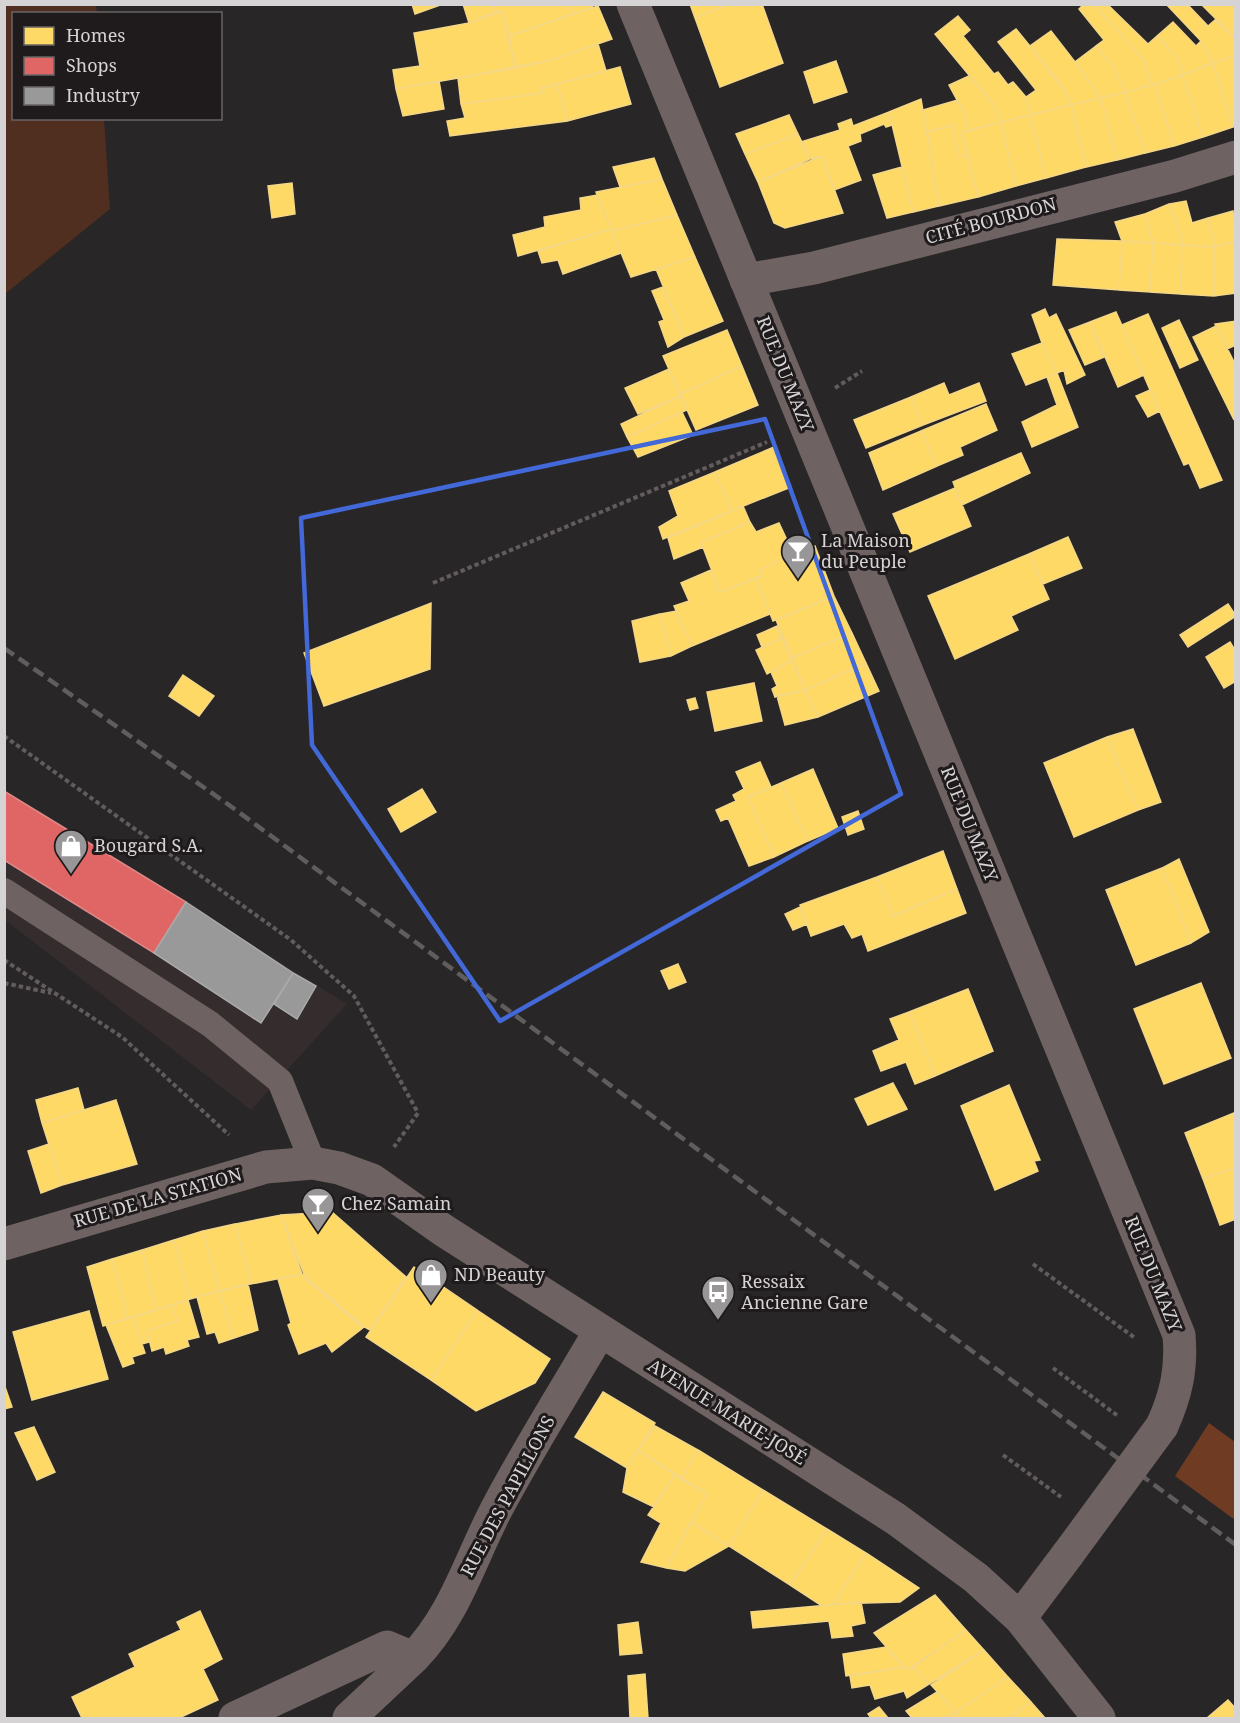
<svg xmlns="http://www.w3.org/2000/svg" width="1240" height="1723" font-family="'Noto Serif',serif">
	<rect width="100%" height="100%" fill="#282626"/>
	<!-- built -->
	<path fill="#352c2d" d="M4,790l343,214 -96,106 -246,-190z"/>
	<!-- green -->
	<path fill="#502e20" d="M5,4l91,1 1,8 -83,1v104l90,1 6,90 -105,85z"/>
	<!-- forest -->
	<path fill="#703b23" d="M1209,1423l26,19v78l-60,-44z"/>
	<!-- homes -->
	<path fill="#ffd966" stroke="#f3d787" stroke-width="1.5" d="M412,4h31l-28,10z
		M463,4h31l2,8 -27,11z
		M494,4h75l4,10 -64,22 -7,-25 -6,1z
		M569,4h23l1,4 -20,6z
		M690,4h38l-33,14z
		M728,4h34l21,59 -63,24 -25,-69z
		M1084,4h10l50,57 8,24 -27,7 -11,-24 -18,-22 8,-6 -25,-31z
		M1094,4h13l41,40 9,-8 21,23 4,16 -30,10 -8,-24z
		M1166,4h21l21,22 7,-6 21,19v16l-23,8 -12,-22z
		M1201,4h32l3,3v32z
		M598,6l14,33 -61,21 -36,8 -6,-32z
		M502,11l13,57 -119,21 -3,-19 27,-4 -6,-33 55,-10z
		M958,16l12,14 -7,6 31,38 4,-2 10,13 5,-3 13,15 4,18 -29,7 -8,-18 -58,-70z
		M1173,22l23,24 5,-5 12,22 -31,12 -4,-16 -21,-23z
		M1016,29l40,49 10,15 5,12 -41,10 -4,-18 10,-7 -38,-48z
		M1051,31l24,31 26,36 -30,7 -5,-12 -36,-47z
		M598,44l8,27 -65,17 3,5 -83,11 -3,-26 93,-18z
		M1096,46l18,22 11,24 -24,6 -26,-36z
		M1236,55v71l-3,1 -20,-64z
		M836,61l11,31 -33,11 -10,-31z
		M1213,63l20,64 -30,10 -21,-62z
		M620,67l11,37 -64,17 -10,-37z
		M1182,75l21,62 -29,9 -19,-62z
		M969,76l24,28 8,18 -33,9 -4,-18 -15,-28z
		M439,81l5,28 -41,7 -7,-27z
		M557,84l10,37 -117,15 -3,-15 18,-3 -4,-14 83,-11 -3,-5z
		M1155,84l19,62 -29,7 -20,-61z
		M1125,92l20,61 -28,7 -16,-62z
		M1101,98l16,62 -31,7 -15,-62z
		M921,99l18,107 -26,6 -24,-100z
		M958,100l6,13 4,18 -6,1 5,22 -9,3 -5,-32 -26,7 -4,-22z
		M1071,105l15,62 -40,11 -16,-63z
		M889,112l3,13 -6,2 -2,-3 -24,10 1,7 -13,5 13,34 -27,10 -12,-34 -12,3 -9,-17 39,-12 -2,-6 13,-5 2,7z
		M789,115l9,19 -53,20 -9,-20z
		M1030,115l16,63 -30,8 -15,-64z
		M1001,122l15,64 -38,11 -16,-65z
		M953,125l5,32 9,-3 11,43 -39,9 -12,-74z
		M798,134l12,25 -52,23 -13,-28z
		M822,156l21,57 -58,15 -11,-5 -16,-41z
		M654,158l8,21 -42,8 -7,-20z
		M902,167l11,45 -26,6 -14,-43z
		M662,179l15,36 -65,16 -16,-39z
		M292,183l3,31 -23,4 -4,-32z
		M597,195l14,34 -93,27 -5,-21 32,-8 -1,-10 37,-7 -1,-12z
		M1186,201l6,22 16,-5 7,29 -31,-2 -15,-41z
		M1169,204l15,41 -31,-2 -8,-29z
		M1233,211l3,30 -21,6 -7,-29z
		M1145,214l8,29 -31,-2 -7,-19z
		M677,215l18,42 -64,20 -19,-46z
		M611,229l10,24 -58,21 -5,-14 -16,3 -4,-12z
		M1057,239l65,2 -3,49 -66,-5z
		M1122,241l31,2 -3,49 -31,-2z
		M1236,241v52l-22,3 1,-49z
		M1153,243l29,2 -2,49 -30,-2z
		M1182,245l33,2 -1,49 -34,-2z
		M695,257l28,64 -39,16 -28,-68z
		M663,287l21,50 -16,10 -9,-25 5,-2 -12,-29z
		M1045,309l4,9 7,-4 29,61 -18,9 -3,-14 -7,3 -15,-30 -10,-28z
		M1116,312l28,63 -26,12 -28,-65z
		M1148,314l74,166 -22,8 -11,-25 -5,2 -34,-75 -28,-65z
		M1179,320l19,40 -18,8 -18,-40z
		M1236,321v24l-9,4 -12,-25z
		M1090,322l14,35 -19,8 -16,-35z
		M1216,326l20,40 -2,54 -41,-83z
		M727,330l15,36 -62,28 -17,-38z
		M1042,343l15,30 -31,12 -14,-31z
		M742,366l16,39 -62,25 -16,-36z
		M669,369l11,27 -42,18 -13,-26z
		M1057,373l21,54 -46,20 -10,-25 35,-17 -10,-28z
		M944,383l5,12 30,-12 7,18 -63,24 -12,-28z
		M1150,390l10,21 -12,6 -12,-21z
		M680,396l7,14 -60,27 -6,-13z
		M911,397l12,28 -57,23 -12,-28z
		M986,404l11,26 -37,17 3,8 -26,11 -16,-35z
		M682,412l11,23 -55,22 -11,-20z
		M921,431l16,35 -54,24 -14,-37z
		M774,447l17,40 -60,24 -16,-39z
		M1021,453l9,20 -68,32 -9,-23z
		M715,472l16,39 -68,28 -4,-12 19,-11 -9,-25z
		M955,488l16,38 -61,26 -17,-38z
		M743,506l7,16 -49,20 2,5 -29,12 -6,-21z
		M750,522l6,10 23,-9 14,30 -33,17 2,6 -42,16 -19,-50z
		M1068,537l14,31 -39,16 -14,-30z
		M815,546l19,50 -61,25 -17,-43 6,-2 -2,-6 33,-17z
		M1029,554l20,45 -38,17 7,14 -63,29 -27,-63z
		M711,570l9,22 36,-14 14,36 -78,32 -18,-40 15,-5 -8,-18z
		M834,596l18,37 -60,25 -16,-38z
		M431,603l-1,66 -106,37 -20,-53z
		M1228,604l8,12 -48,31 -8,-12z
		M676,611l16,35 -21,10 -11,-42z
		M660,614l11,42 -31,6 -8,-41z
		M777,626l5,12 -20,9 -5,-12z
		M852,633l14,30 -61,27 -13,-32z
		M782,638l10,22 -25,14 -11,-24z
		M1230,642l6,10v29l-12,7 -18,-31z
		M792,660l13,30 -30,7 -3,-8 5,-3 -6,-14z
		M866,663l13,28 -61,26 -13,-27z
		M183,675l31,21 -15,20 -30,-20z
		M754,683l8,38 -47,10 -8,-39z
		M805,690l13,27 -33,8 -8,-29z
		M695,698l3,10 -8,2 -3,-10z
		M1133,729l28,73 -23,8 -31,-73z
		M1107,737l31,73 -64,27 -30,-74z
		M760,762l11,25 -23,10 26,60 -25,9 -21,-48 -7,3 -5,-11 20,-9 -3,-6 11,-6 -8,-17z
		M813,769l25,59 -30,13 -27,-58z
		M781,783l27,58 -34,16 -26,-60z
		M422,789l14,23 -35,20 -13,-23z
		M858,811l6,18 -16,6 -6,-18z
		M943,851l14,38 -64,27 -16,-39z
		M1179,859l30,73 -18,11 -29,-75z
		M1162,868l29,75 -55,22 -30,-75z
		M877,877l16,39 64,-27 9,24 -98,38 -6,-17 -10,4 -8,-14 -33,12 -11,-31z
		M800,907l7,17 -14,6 -8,-16z
		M678,964l8,18 -17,7 -8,-18z
		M1201,983l30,75 -67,26 -30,-75z
		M968,989l25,62 -58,25 -26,-64z
		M909,1012l26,64 -20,8 -9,-22 -25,9 -8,-20 26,-11 -9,-21z
		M893,1083l14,26 -39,16 -13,-26z
		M1009,1085l31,75 -6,1 4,10 -43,19 -34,-84z
		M78,1088l6,22 -42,13 -6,-23z
		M116,1100l21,64 -75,21 -20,-62z
		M1236,1112v55l-33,12 -18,-46z
		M49,1144l13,41 -21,8 -13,-42z
		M1236,1167v52l-16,6 -17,-46z
		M332,1212l74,65 -36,53 -13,-7 -51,-44 -25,-64z
		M281,1215l21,59 -51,10 -16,-60z
		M235,1224l16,60 -32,7 -16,-60z
		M203,1231l16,60 -29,8 -16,-59z
		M174,1240l16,59 -34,11 -14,-60z
		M142,1250l14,60 -28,8 -16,-59z
		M112,1259l16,59 -25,8 -16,-59z
		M414,1267l63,43 -46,70 -65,-43z
		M302,1274l62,53 -32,25 -6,-9 -27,11 -11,-29 3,-2 -13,-44z
		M248,1284l10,46 -24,8 -15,-47z
		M219,1291l15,47 -15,5 -4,-11 -8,2 -10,-37z
		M188,1300l11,37 -12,3 2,6 -23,8 -2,-7 -12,4 -5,-20 30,-10 -5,-16z
		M172,1305l5,16 -30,10 2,11 -7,2 -9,-27z
		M477,1310l73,49 -15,24 -59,28 -45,-31z
		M89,1311l19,68 -76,21 -19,-68z
		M133,1317l12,36 -13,4 2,6 -11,4 -17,-42z
		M4,1384l8,23 -8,2z
		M603,1392l52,31 -28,45 -52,-31z
		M655,1426l43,24 -17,29 -43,-29z
		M34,1427l21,45 -18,8 -22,-47z
		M638,1450l37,24 -21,33 -31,-15 4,-24z
		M698,1450l65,40 -34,56 -38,-24 16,-28 -26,-15z
		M675,1474l32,20 -41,74 -25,-6 20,-39 -13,-8z
		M763,1490l64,39 -37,56 -61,-39z
		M691,1522l38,24 -44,25 -19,-3z
		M827,1529l39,24 -33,51 -11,2 -32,-21z
		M866,1553l53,35 -19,14 -67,2z
		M935,1595l31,35 -59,40 -33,-37z
		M861,1602l4,21 -14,3 2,10 -21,2 -3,-17 -76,7 -2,-16z
		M200,1611l22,48 -19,10 15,31 -39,18h-97l-10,-21 63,-30 -6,-13 52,-24 -4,-8z
		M638,1622l4,31 -22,2 -2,-30z
		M966,1630l18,20 -55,34 -16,-17z
		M886,1647l18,20 -58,9 -3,-22z
		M984,1650l24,27 -52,35 -25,-27z
		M904,1667l3,3 6,-3 16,17 -22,14 -3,-7 -29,8 -5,-14 -18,3 -2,-12z
		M645,1674l3,44h-18l-2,-42z
		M1008,1677l23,25 -23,16h-47l-5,-6z
		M937,1692l19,20 -12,6h-32l-6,-7z
		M1228,1700l8,9v9h-29z
		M1031,1702l14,16h-37z
		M879,1707l9,11h-17l-3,-4z
		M956,1712l5,6h-17z"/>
	<!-- shops -->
	<path fill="#e06666" stroke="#dd8787" stroke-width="1.5" d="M4,791l182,111 -32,51 -150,-93z"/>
	<!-- industry -->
	<path fill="#999" stroke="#abaaab" stroke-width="1.5" d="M186,902l107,71 -32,50 -107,-70z
		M293,973l23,13 -19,33 -23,-15z"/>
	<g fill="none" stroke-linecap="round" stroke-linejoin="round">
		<!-- path -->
		<path stroke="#625c5c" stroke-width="4" stroke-dasharray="4.5 3" stroke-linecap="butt" d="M835,388l27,-17
			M433,583l334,-141
			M4,736l287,204 63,56 64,117 -24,34
			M4,960l118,77 107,98
			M4,983l47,10
			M1033,1264l102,74
			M1053,1368l65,48
			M1003,1455l58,42"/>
		<!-- service -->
		<path stroke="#6e6362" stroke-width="26" d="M4,891l206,133 70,57 33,82"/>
		<!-- minor -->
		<path stroke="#6e6362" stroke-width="33" d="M746,280l68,-12 361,-92 61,-19
			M235,1718l152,-71 26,11c41,-41 57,-98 83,-148 32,-61 69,-119 104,-179
			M349,1718l64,-60"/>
		<!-- tertiary -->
		<path stroke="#6e6362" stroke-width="33" d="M633,4l546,1331c3,34 -3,60 -17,91
			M4,1244l262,-77 47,-4 26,5 33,12 71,50 453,289 80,59 44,40 79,100
			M1020,1618l48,-64"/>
		<!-- rail -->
		<path stroke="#625d5d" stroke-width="4.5" stroke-dasharray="12 6" stroke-linecap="butt" d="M4,648l225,157 1007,740"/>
		<!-- tertiary-bridge -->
		<path stroke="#6e6362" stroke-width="33" d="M1068,1554l94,-128"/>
	</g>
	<!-- marked area -->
	<path fill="none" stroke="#4269d7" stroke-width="4.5" stroke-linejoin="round" d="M765,419l136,375 -401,227 -188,-276 -11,-227z"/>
	<!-- icons -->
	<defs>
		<g id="bar-pin" transform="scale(1.725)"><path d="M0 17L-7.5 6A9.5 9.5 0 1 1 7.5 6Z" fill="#999697" stroke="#1f1b1c"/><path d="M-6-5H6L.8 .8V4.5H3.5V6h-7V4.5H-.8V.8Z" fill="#fff"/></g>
		<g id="shop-pin" transform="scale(1.725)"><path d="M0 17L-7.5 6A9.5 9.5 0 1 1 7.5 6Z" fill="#999697" stroke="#1f1b1c"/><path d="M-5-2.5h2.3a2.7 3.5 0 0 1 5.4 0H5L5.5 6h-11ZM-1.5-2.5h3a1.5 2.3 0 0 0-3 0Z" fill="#fff"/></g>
		<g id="bus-pin" transform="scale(1.725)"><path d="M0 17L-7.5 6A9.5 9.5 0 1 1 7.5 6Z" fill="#999697" stroke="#1f1b1c"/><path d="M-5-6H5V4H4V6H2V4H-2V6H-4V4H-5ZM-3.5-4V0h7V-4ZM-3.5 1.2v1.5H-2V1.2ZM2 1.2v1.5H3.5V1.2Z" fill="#fff"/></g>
	</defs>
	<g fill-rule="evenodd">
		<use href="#bar-pin" x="798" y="551"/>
		<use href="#shop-pin" x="71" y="846"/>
		<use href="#bar-pin" x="318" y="1204"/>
		<use href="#shop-pin" x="431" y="1275"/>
		<use href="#bus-pin" x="718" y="1292"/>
	</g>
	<g text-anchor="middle" stroke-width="6" stroke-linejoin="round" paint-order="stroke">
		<!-- street labels -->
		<g font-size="18" fill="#d6d3d4" stroke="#1f1b1c">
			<text transform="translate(991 221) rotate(-15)" y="6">CITÉ BOURDON</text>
			<text transform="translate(785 374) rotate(68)" y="6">RUE DU MAZY</text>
			<text transform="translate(969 824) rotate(68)" y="6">RUE DU MAZY</text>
			<text transform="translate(158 1198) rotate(-16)" y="6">RUE DE LA STATION</text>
			<text transform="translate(1153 1274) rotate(68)" y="6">RUE DU MAZY</text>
			<text transform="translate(727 1412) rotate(32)" y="6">AVENUE MARIE-JOSÉ</text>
			<text transform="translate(508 1496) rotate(-62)" y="6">RUE DES PAPILLONS</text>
		</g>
		<!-- poi labels -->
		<g font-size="18" fill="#d6d3d4" stroke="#1f1b1c" text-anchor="start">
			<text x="821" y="547">La Maison<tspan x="821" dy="21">du Peuple</tspan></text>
			<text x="94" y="852">Bougard S.A.</text>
			<text x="341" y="1210">Chez Samain</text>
			<text x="454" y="1281">ND Beauty</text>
			<text x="741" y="1288">Ressaix<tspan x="741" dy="21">Ancienne Gare</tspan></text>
		</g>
	</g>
	<!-- border -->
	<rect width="1240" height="1723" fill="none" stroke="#d6d3d4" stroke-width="12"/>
	<!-- legend -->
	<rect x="12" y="12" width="210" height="108" fill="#1f1b1c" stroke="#686566" stroke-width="1.5"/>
	<rect x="24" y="27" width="30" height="18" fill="#ffd966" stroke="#686566" stroke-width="1.5"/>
	<text x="66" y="42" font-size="18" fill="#d6d3d4">Homes</text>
	<rect x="24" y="57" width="30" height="18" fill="#e06666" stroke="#686566" stroke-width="1.5"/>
	<text x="66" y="72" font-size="18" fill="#d6d3d4">Shops</text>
	<rect x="24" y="87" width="30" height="18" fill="#999999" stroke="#686566" stroke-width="1.5"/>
	<text x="66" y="102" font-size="18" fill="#d6d3d4">Industry</text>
</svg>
